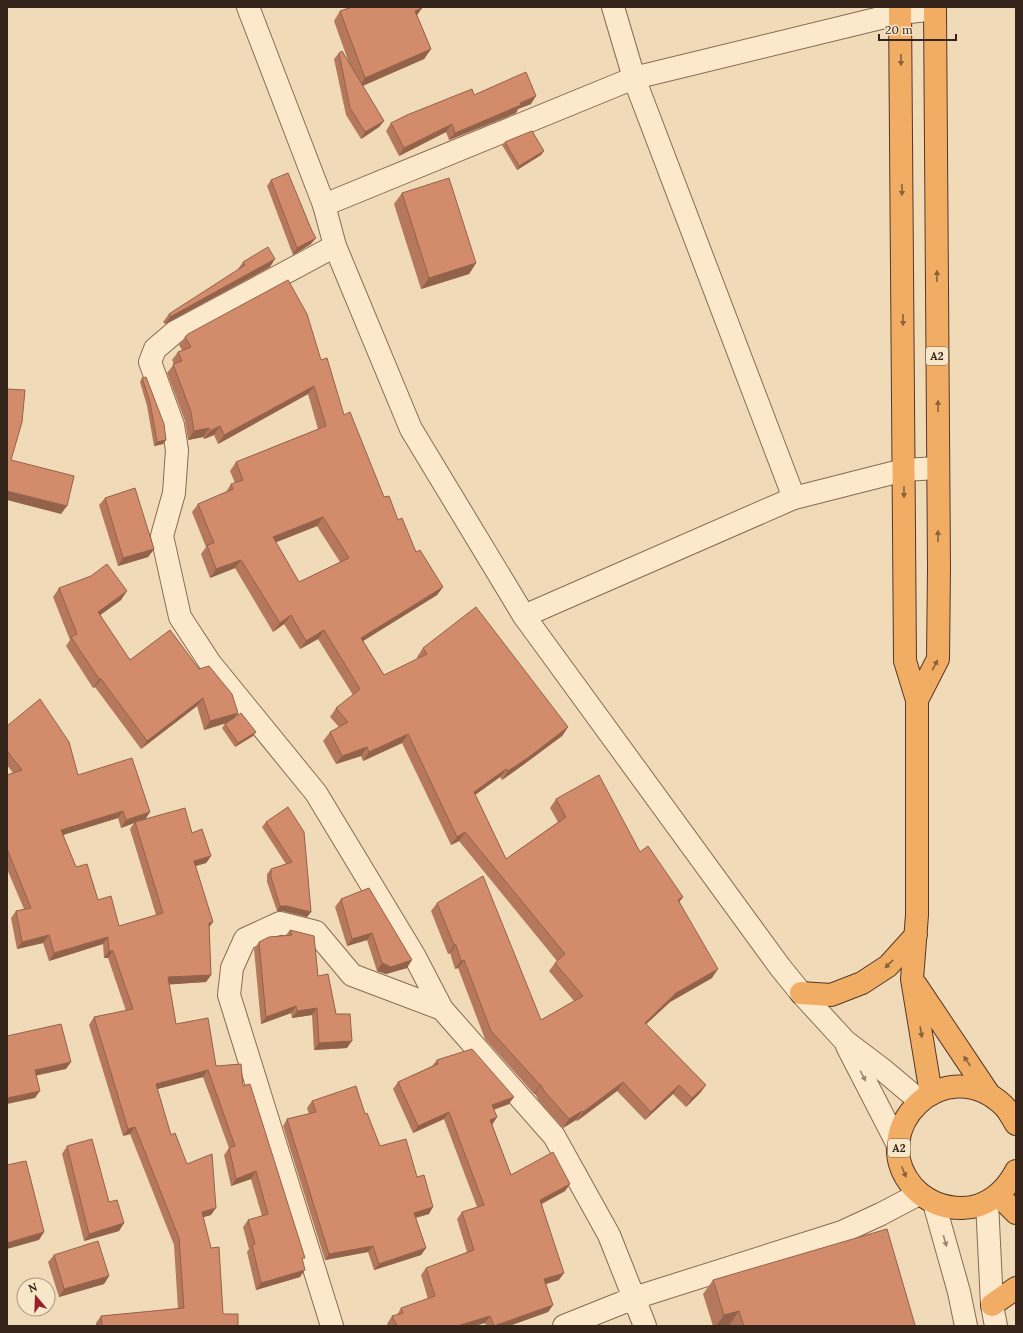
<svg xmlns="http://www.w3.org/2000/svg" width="1023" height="1333" font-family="Lora,serif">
	<rect width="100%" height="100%" fill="#f1dab8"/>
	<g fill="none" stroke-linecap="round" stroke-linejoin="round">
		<!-- minor casing -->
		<g stroke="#886a52" stroke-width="24">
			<path id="minor" d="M613,7l21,71 160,420
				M324,205l310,-127 267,-65 34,-4
				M335,246l-160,86 -20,17 -5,13 23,63 4,25 -3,43 -12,43 18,81 30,46 106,130 99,164 27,52 112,127 55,99 25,63 -70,28
				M524,616l270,-118 110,-28 34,-2
				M332,1326l-103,-331 3,-27 13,-29 35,-16 36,9 36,43 90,34
				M645,1326l-11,-28 208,-66 39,-18 38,-20"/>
		</g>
		<!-- tertiary casing -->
		<g stroke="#886a52" stroke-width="24">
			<path id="tertiary" d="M248,7l76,198 11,41 76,183 113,187 256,351 21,26 44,48 37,28 38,32
				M847,1046l51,99
				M987,1202l5,103 4,21
				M934,1203l25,89 7,34"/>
		</g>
		<!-- trunk casing -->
		<g stroke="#553828" stroke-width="24">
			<path id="trunk" d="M900,7l5,654 12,39v215l-5,64 19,115
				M917,700l21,-41 1,-91 -4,-561
				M916,985l73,109
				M801,993l30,2 31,-12 26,-17 28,-31
				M1016,1124c-4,-6 -7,-13 -12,-18 -59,-57 -140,24 -91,81 13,14 29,21 49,21 24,0 43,-16 54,-37
				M998,1195l18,18
				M992,1305l24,-17"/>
		</g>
		<!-- minor -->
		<use href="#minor" stroke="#fce9cc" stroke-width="22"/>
		<!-- tertiary -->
		<use href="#tertiary" stroke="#fce9cc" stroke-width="22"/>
		<!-- trunk -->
		<use href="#trunk" stroke="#f2ad65" stroke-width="22"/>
	</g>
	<!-- wall -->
	<path fill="#b5785c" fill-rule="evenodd" d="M422,8l-5,7 14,34 -7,10 -62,27 22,35 -5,6 -18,12 -15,-24 -12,-56 5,-6 10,10 -15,-42 6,-10z
		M474,95l57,9 -13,5 -2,4 -67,27 -3,-8 -47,24 -13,-25 5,-8z
		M505,142l36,13 -24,15 -15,-25z
		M271,180l40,64 -18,11 -26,-69z
		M402,193l74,70 -7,11 -48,15 -27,-85z
		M243,262l27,5 -105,57 -2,-2 6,-8 69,-44v-1z
		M185,337l136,23 23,55 40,82 14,23 18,32 27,35 -6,8 -74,46 21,34 34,-16 -1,-2 6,-9 145,79 -6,9 -39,29 -21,15 -2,-3 -25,18 31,64 52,-37 -8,-14 6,-9 84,53 43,45 -4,5 33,76 -42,24 -24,22 60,61 -6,8 -14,14 -13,-13 -28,26 -28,-29 -40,30 -1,-1 -13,8 -24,-27 -4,-7h-1l-49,-55 -27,-71 -3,1 -5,-16 -2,1 -17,-43 6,-8 104,117 33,-19 -25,-30 6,-8 2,-2 -98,-120 -8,4 -49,-102 -39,18 -2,-5 -25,8 -13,-23 7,-9 9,-5 -9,-10 6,-9 17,-13 -35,-56 -18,10 -16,-25 -11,8 -38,-64 -25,10 -9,-24 5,-7 -14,-35 6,-8 28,-12 5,-8 4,-1 -5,-12 6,-9 82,-33 -10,-35 -90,50 -4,-9 -10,4 -1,-2 -15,3 -3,-19 -18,-48 7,-9 -2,-4 6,-8 4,-2 -3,-5zM317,526l23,36 -41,20 -23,-40z
		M142,378l24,62 -3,4 -9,2 -7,-40 -7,-24z
		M105,498l49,51 -6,8 -30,9 -19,-61z
		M59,588l62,12 -21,15 30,45 40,-30 64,88 19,18 -18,11 -13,-19 3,-4 2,-1 -23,7 -7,-24 -56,43 -46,-62 -2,1 -27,-42 4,-6 -17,-43z
		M7,726l71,49 67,44 47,14 19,23 -5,7 -11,3 14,61 2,48 -5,7 -37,2 7,40 40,42 27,20 60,175 -3,16 -44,13 -9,-38 2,-3 -6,-22 5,-7 14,-4 -11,-37 -20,7 -7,-31 5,-7 -26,-71 -46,12 14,46 16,29 24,51 -8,2 20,97 15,12h-142v-3l5,-7 77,-7 -4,-64 -44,-111 -7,2 -34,-111 5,-8 32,-6 -18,-53h-4l-1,-14 -54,17 -6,-18 -26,6 -6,-31 5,-7 8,-2 -17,-40v-94l6,-2 -6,-8zM118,818l3,10 13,-5 -4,6 26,86 -37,11 -21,-26 -22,-33 -13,-32z
		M288,807l23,105 -4,5 -24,-6h-6l-10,-29v-8l4,-5 15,-5 -24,-37 4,-5z
		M341,899l66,69 -21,6 -9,-3 -10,-31 -20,6 -12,-39z
		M290,930l28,46 18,38 11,34 -33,2 -2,-35 -20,3 -1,-5 -30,11 -7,-75 5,-7 27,-7z
		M437,1060l72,44 -16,6 4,7 -5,7 19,51 59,9 -5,7 -23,13 17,76 -13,4 7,21 -5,7 -39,14h-23l-1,-3 -11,3h-86l-1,-2 5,-8 5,-1 4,-7 27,-9 -7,-24 5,-7 41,-16 -10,-33 5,-7 15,-5 -33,-88 -31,14 -20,-44 5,-7 34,-16z
		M312,1101l53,13 15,32 37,31 12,37 -13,4 10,30 -5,7 -47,15 -6,-18 -43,8 -42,-134 4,-7 22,-5 -2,-6z
		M67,1146l57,77 -5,8 -35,10 -22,-87z
		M54,1255l55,21 -5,8 -45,13 -11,-35z
		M713,1280l202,46h-186v-1l-4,1h-12l-10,-32z"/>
	<!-- shaded-wall -->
	<path fill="#93624b" d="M422,8l-7,10v-7z
		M431,49l-7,10 -66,29 7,-10z
		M536,96l-5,8 -13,5 -2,4 -67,27 6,-7z
		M384,121l-5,6 -18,12 4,-7z
		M452,124l-6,8 -47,24 5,-8z
		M544,151l-3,4 -24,15 2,-4z
		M316,238l-5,6 -18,11 4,-7z
		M275,259l-5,8 -105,57 5,-7z
		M476,263l-7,11 -48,15 8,-11z
		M314,386l-6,8 -90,50 6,-9z
		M220,426l-6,9 -10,4 6,-8z
		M209,428l-6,9 -15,3 6,-9z
		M166,440l-3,4 -9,2 3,-4z
		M7,491l60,15 -6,8 -54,-14z
		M323,517l-6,9 -50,20 6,-9z
		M154,549l-6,8 -30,9 5,-8z
		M241,560l-6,8 -25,10 6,-9z
		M443,587l-6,8 -82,51 6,-8z
		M127,591l-6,9 -29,21 6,-9z
		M291,615l-7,9 -11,8 7,-9z
		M324,630l-6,9 -18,10 6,-8z
		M99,679h2l-6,8 -2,1z
		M203,698l-6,8 -56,43 6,-8z
		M238,713l-6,8 -28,9 6,-9z
		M568,727l-6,9 -39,29 -21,15 6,-9z
		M256,732l-3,4 -18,11 3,-4z
		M408,734l-6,9 -39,18 6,-9z
		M367,747l-6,9 -25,8 6,-8z
		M506,769l-6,8 -32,23 6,-8z
		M123,811l-5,7 -62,19 5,-7z
		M150,812l-5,8 -10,2 -1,1 -13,5 5,-8z
		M465,832l-6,9 -8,4 6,-8z
		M211,856l-5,7 -17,5 5,-7z
		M683,897l-6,8 1,-5z
		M280,906h7l24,6 -4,5 -24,-6h-6z
		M213,922l-5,7 1,-6z
		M372,933l-5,7 -20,6 5,-7z
		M49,935l-6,8 -26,6 5,-7z
		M108,937l-5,7 -54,17 5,-8z
		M454,945h2l-6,8 -2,1z
		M109,951h4l-5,7h-4z
		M412,960l-5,8 -21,6 -9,-3 5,-8z
		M464,960l-6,8 -3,1 6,-8z
		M718,969l-6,9 -42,24 -31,29 6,-8 31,-30z
		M211,975l-5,7 -43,3 5,-8z
		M296,1006l-5,7 -30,11 5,-7z
		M317,1008l-5,7 -20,3 5,-7z
		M352,1041l-5,7 -33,2 5,-7z
		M71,1062l-5,7 -36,8 5,-7z
		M208,1070l-5,7 -53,14 6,-7z
		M623,1082l-6,9 -40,30 6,-9z
		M540,1085h1l-6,9h-1z
		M679,1085l-6,9 -28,26 6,-8z
		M706,1085l-6,8 -14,14 6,-9z
		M40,1091l-5,7 -28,6v-6z
		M514,1097l-5,7 -22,8 5,-7z
		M582,1111l-6,9 -13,8 6,-9z
		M449,1112l-5,7 -31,14 5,-7z
		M497,1117l-5,8 -2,-5z
		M135,1127l-5,7 -7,2 5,-7z
		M256,1171l-5,8 -20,7 5,-7z
		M570,1184l-5,7 -30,16 5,-7z
		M433,1207l-4,7 -19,5 4,-6z
		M216,1208l-5,7 -14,4 5,-7z
		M124,1223l-5,8 -35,10 5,-7z
		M44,1232l-5,8 -32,9v-6z
		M373,1246l-5,6 -43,8 4,-6z
		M426,1248l-5,7 -47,15 5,-6z
		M305,1270l-5,7 -44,13 5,-7z
		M564,1273l-5,7 -20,6 5,-7z
		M109,1276l-5,8 -45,13 5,-8z
		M553,1305l-5,7 -39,14h-15z
		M739,1311l-10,14 -4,1h-9l8,-11z
		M490,1316l-5,7 -11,3h-17z"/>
	<!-- building -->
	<path fill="#d28c6b" stroke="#93624b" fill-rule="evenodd" d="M352,7h69l1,1 -7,3 16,38 -66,29 -25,-67z
		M342,51l42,70 -19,11 -15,-24 -11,-55z
		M526,72l10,24 -16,7 1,2 -66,28 -3,-9 -48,24 -13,-25 16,-8 65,-26 2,6z
		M532,131l12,20 -25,15 -14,-24z
		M288,173l24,58 4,7 -19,10 -26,-68z
		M449,178l27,85 -47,15 -27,-85z
		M268,247l7,12 -105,58 -1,-3 76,-49 -2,-3z
		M288,280l19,34 14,46 6,-2 17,57 6,-3 34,85 5,-1 9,24 4,-2 14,34 4,-2 23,37 -82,51 23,37 43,-21 -4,-6 53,-41 92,120 -39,30 -21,14 -2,-2 -32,23 32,67 60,-42 -10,-18 43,-24 41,77 8,-6 35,51 -5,3 40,69 -42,24 -31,30 61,62 -14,13 -13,-13 -28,27 -28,-30 -40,30 -1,-1 -13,8 -24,-27 -4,-7h-1l-49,-54 -27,-71 -3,1 -5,-16h-2l-17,-42 46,-27 58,144 42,-24 -28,-33 10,-9 -100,-122 -8,5 -49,-103 -39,18 -2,-5 -25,9 -12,-24 18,-10 -12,-14 24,-19 -36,-59 -18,11 -15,-26 -11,8 -39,-63 -25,9 -9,-24 7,-2 -16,-39 35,-15 -2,-5 12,-4 -7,-18 90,-36 -12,-40 -90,49 -4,-9 -10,5 -1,-3 -15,3 -3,-19 -18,-48 9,-3 -4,-9 13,-5 -6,-10 3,-3zM323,517l26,41 -50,24 -26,-45z
		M146,377l18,47 2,16 -9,2 -7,-40 -8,-24z
		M7,389l18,1 -3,32 -11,38 63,16 -7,30 -60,-15z
		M135,488l19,61 -31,9 -18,-60z
		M107,564l20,27 -29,21 32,48 40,-30 29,39 10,-3 23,28 6,19 -28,8 -7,-23 -56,43 -46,-62h-2l-28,-42 6,-3 -18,-46 32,-12z
		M40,699l29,43 9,33 54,-17 18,54 -24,8 -3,-9 -62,19 15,37 11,-3 11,36 13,-4 8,30 44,-13 -28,-91 50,-14 7,25 10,-4 9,27 -17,5 19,61 -4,1 2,52 -43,2 8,47 32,-6 8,48 25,-2 2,22 7,-2 55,174h-3l3,12 -44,13 -9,-38 3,-1 -7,-24 20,-6 -12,-43 -20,8 -7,-31 6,-2 -27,-76 -52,14 15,51 4,-2 12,31 25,-10 4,54 -14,4 9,36 8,-1 4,67h15v12h-136l-1,-10 83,-8 -5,-70 -44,-111 -7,2 -34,-112 39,-8 -20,-58h-4l-1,-14 -54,16 -5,-18 -27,7 -6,-31 15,-3 -24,-59v-74l15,-5 -15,-19v-25z
		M241,713l15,19 -18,11 -13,-19z
		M288,807l16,25 7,80 -24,-6h-7l-9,-29v-8l21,-7 -26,-40z
		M369,888l43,72 -21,7 -9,-4 -10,-30 -20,6 -11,-40z
		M290,930l24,6 4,40 10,-2 8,40h14l2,27 -33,2 -2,-35 -20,3 -1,-5 -30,11 -7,-75 10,-5 23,-2z
		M61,1024l10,38 -36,8 5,21 -33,7v-62z
		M472,1049l42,48 -22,8 5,12 -7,3 21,55 42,-23 17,32 -30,16 24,73 -20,6 9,26 -59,21 -4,-10 -33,10h-60l-5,-10 11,-3 -2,-5 34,-12 -9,-28 48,-18 -12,-38 22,-7 -35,-93 -31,14 -20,-44 40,-18 -1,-4z
		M356,1086l9,28 2,-1 13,33 26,-7 11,38 7,-2 9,32 -19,6 12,35 -47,16 -6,-18 -44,8 -42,-135 29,-7 -4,-11z
		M92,1139l17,63 8,-2 7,23 -35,11 -22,-88z
		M26,1161l18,71 -37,11v-78z
		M887,1229l28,96 -3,1h-168l-5,-15 -15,4 -11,-35z
		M98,1241l11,35 -45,13 -10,-34z"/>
	<!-- one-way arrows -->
	<defs><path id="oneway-solid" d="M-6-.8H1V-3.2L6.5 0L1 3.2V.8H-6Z"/></defs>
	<g fill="#8a623b">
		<use href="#oneway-solid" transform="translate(901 60) rotate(90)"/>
		<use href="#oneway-solid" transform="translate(902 190) rotate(90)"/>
		<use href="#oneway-solid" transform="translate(937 276) rotate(-90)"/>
		<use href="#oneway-solid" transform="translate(903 320) rotate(90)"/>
		<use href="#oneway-solid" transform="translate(938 406) rotate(-90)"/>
		<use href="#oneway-solid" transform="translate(904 492) rotate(90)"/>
		<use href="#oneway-solid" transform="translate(938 536) rotate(-90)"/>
		<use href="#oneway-solid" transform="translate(935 665) rotate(-63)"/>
		<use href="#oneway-solid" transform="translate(889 964) rotate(136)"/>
		<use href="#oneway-solid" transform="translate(921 1032) rotate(81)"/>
		<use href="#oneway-solid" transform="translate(967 1061) rotate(-124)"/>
		<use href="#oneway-solid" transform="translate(904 1172) rotate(67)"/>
	</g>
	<g fill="#988672">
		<use href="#oneway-solid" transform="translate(863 1076) rotate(63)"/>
		<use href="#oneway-solid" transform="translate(945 1241) rotate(74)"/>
	</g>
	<g text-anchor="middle" stroke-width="4" stroke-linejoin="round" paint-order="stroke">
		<!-- shield labels -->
		<g fill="#f8e6c8" stroke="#705e4e" stroke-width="1">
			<rect x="926" y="347" width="22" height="18" rx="3"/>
			<rect x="888" y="1139" width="22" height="18" rx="3"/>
		</g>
		<g font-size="11" font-weight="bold" fill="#352419">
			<text x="937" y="360">A2</text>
			<text x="899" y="1152">A2</text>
		</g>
	</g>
	<!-- border -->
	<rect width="1023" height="1333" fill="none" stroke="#352419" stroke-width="16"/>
	<!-- north arrow -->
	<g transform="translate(36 1297) rotate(341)"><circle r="19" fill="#f8e6c8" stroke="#aa9882"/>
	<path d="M0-3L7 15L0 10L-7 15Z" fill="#9b1e2b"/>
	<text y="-6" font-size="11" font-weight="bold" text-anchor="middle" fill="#352419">N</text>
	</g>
	<!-- scale -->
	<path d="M879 34v6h77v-6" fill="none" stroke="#352419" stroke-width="2"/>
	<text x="885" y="34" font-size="12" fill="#352419" stroke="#f8e6c8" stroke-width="3" paint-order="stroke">20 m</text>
</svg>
